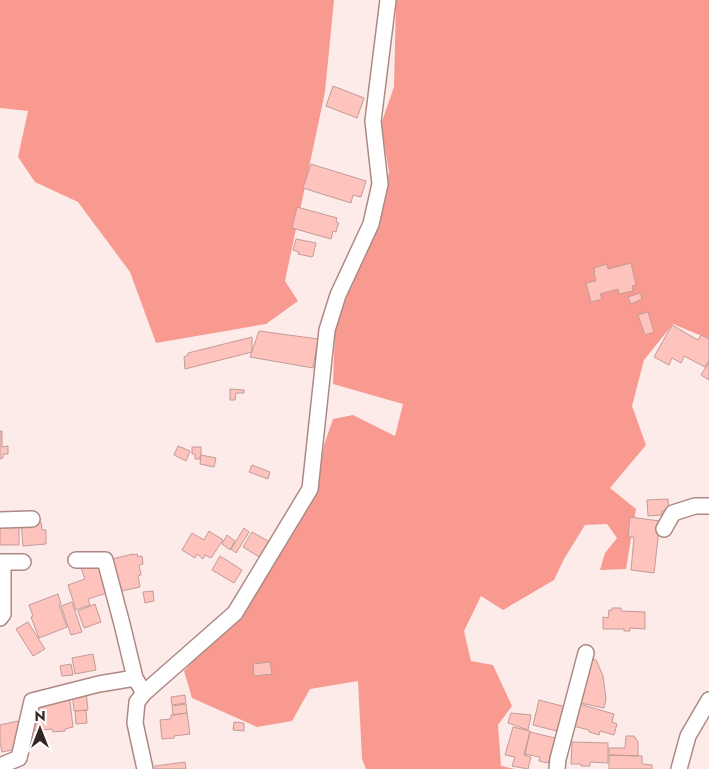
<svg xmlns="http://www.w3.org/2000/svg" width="709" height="769" font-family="Jost,sans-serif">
	<rect width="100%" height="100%" fill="#fcebe9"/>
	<!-- forest -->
	<path fill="#f99a91" d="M0,0h334l-9,92 -40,189 13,20 -32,23 -110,19 -26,-71 -52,-70 -43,-20 -17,-25 10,-46 -28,-3z
		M396,0h313v339l-36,-15 -29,36 -12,46 14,39 -36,43 26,21 -10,60 -26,1 5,-17 12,-15 -10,-14 -22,1 -21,34 -10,21 -51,30 -22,-14 -17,35 7,30 22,4 19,41 -14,19 3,41 15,3h-150l-4,-10 -4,-78 -48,8 -18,32 -35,6 -65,-29 -8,-27 58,-62 47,-76 27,-38 8,-50 9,-26 20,-4 42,21 8,-32 -70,-20 2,-56 13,-52 30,-58 11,-46 -8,-48 13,-37z"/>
	<!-- building -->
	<path fill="#fec3bc" stroke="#c29b97" d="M333,86l31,12 -7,20 -31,-12z
		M311,164l55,17 -5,16 -8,-2 -2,8 -48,-15z
		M297,207l40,11 -1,4 3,1 -2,5 -1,4 -3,-1 -2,8 -39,-11z
		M296,239l20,4 -3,13 -1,1 -14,-3 1,-2 -6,-2z
		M631,263l5,22 -4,1 1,5 -14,3 -1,-5 -18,5 2,5 -11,3 -5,-19 10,-2 -2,-8 1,-1 -1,-4 13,-4 1,5z
		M640,293l2,6 -11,5 -3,-7z
		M648,312l6,20 -9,3 -7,-20z
		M672,325l26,15 3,-5 8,4v21l-4,7 -21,-11 -3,7 -9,-5 -3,7 -15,-8z
		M259,331l59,8 -5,29 -63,-11z
		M252,337v15l-67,17 -1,-12 4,-2v-2z
		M709,362v18l-8,-5z
		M230,389l14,1v3h-8l-1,7h-5z
		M0,431h2v16l6,-1v8h-5v4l-3,1z
		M178,446l12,5 -4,10 -12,-6z
		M192,447h9v9h-1v3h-5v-5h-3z
		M201,455l15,3 -2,9 -14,-3z
		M252,465l18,7 -2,7 -19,-7z
		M668,499l1,12h-7v4l-14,1 -1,-16z
		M630,517l30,4 -6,52 -23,-3 3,-33h-6z
		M39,520v2h2l1,8h4v14l-23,2 -2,-25z
		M19,523v22h-19v-21z
		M244,528l5,4 -13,21 -5,-4z
		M209,531l14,9 -12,18 -6,-3 -2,4 -6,-5 -2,4 -13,-8 10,-17 12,7z
		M252,532l18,10 -9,16 -18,-11z
		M227,535l8,6 -5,9 -8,-6z
		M133,554v1l4,-1 1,3 4,-1 1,8 -4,1 2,10 -3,1 2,11 -23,5 -5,-33z
		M220,556l22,14 -8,13 -22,-13z
		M100,561l10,31 -22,7 2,6 -14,5 -8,-25 17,-6 -4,-11z
		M153,591l1,10 -9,2 -2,-11z
		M58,594l3,10 -2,1 8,22 -28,11 -8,-21 2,-1 -4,-11z
		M72,602l10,30 -11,3 -10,-29z
		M95,604l6,18 -17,6 -6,-17z
		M612,608h9v3l24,1v17l-15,-1v3h-6v-2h-21v-12l5,1 1,-8h3z
		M28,622l17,27 -12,7 -17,-27z
		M93,654l3,16 -21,4 -3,-16z
		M589,658l7,2 7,16 3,23 -2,9 -24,-5z
		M270,662l2,12 -18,2 -1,-12z
		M71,664l2,11 -11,1 -2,-10z
		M86,691l2,19 -14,1 -2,-19z
		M69,693l4,34 -8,2v2l-12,1 -1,-3 -17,2 -1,-8 3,-1 -3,-17z
		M185,695l1,8 -14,2 -1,-8z
		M539,700l27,7 -4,17 -3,-1 -2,8 -24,-6z
		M186,704l1,9 -14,2 -1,-9z
		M579,704l35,10 -2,8 5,2 -3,11 -14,-4 -1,4 -10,-3v-2l-16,-4z
		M86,710l1,13 -11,1 -1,-13z
		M187,713l3,21 -16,2v2l-12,1 -2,-19 11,-1v-4z
		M511,713l20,2 -3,15 -20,-7z
		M18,721l4,17 -7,1 2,10 -15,3 -2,-10v-17z
		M234,722l10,1v8l-11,-1z
		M513,727l17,4 -6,24 7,2 -3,12 -16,-3 3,-9 -10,-2z
		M530,732l29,7 -6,22 -4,-1 -1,3 -9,-2 1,-4 -15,-3z
		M626,736h8l4,6v14l-29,-1v-7h16z
		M572,742l36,1v20l-18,-1v4h-9v-2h-10z
		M609,755l33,1v8l10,1v4h-43z
		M185,762l1,7h-31v-3z"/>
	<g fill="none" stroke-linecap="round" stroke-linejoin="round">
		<!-- minor casing -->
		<g stroke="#ae8984" stroke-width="18">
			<path id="minor" d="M0,520l32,-1
				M664,529l9,-16 22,-7h14
				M76,560h29l17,64 13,54
				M0,562h23
				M0,618l3,-4v-52
				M0,766l19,-8 13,-57 67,-17 36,-6 9,15
				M145,769l-10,-46 2,-21 7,-9 91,-80 75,-124 17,-159 11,-35 33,-71 9,-40 -7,-63 15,-121
				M557,769l1,-10 28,-106
				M679,769l9,-33 21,-36"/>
		</g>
		<!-- minor -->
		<use href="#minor" stroke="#fff" stroke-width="15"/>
	</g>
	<!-- north arrow -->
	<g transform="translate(40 729)" stroke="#fdfdfd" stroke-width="4" paint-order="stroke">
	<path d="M0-4L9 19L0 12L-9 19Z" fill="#352624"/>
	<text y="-8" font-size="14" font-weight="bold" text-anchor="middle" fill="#352624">N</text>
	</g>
</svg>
